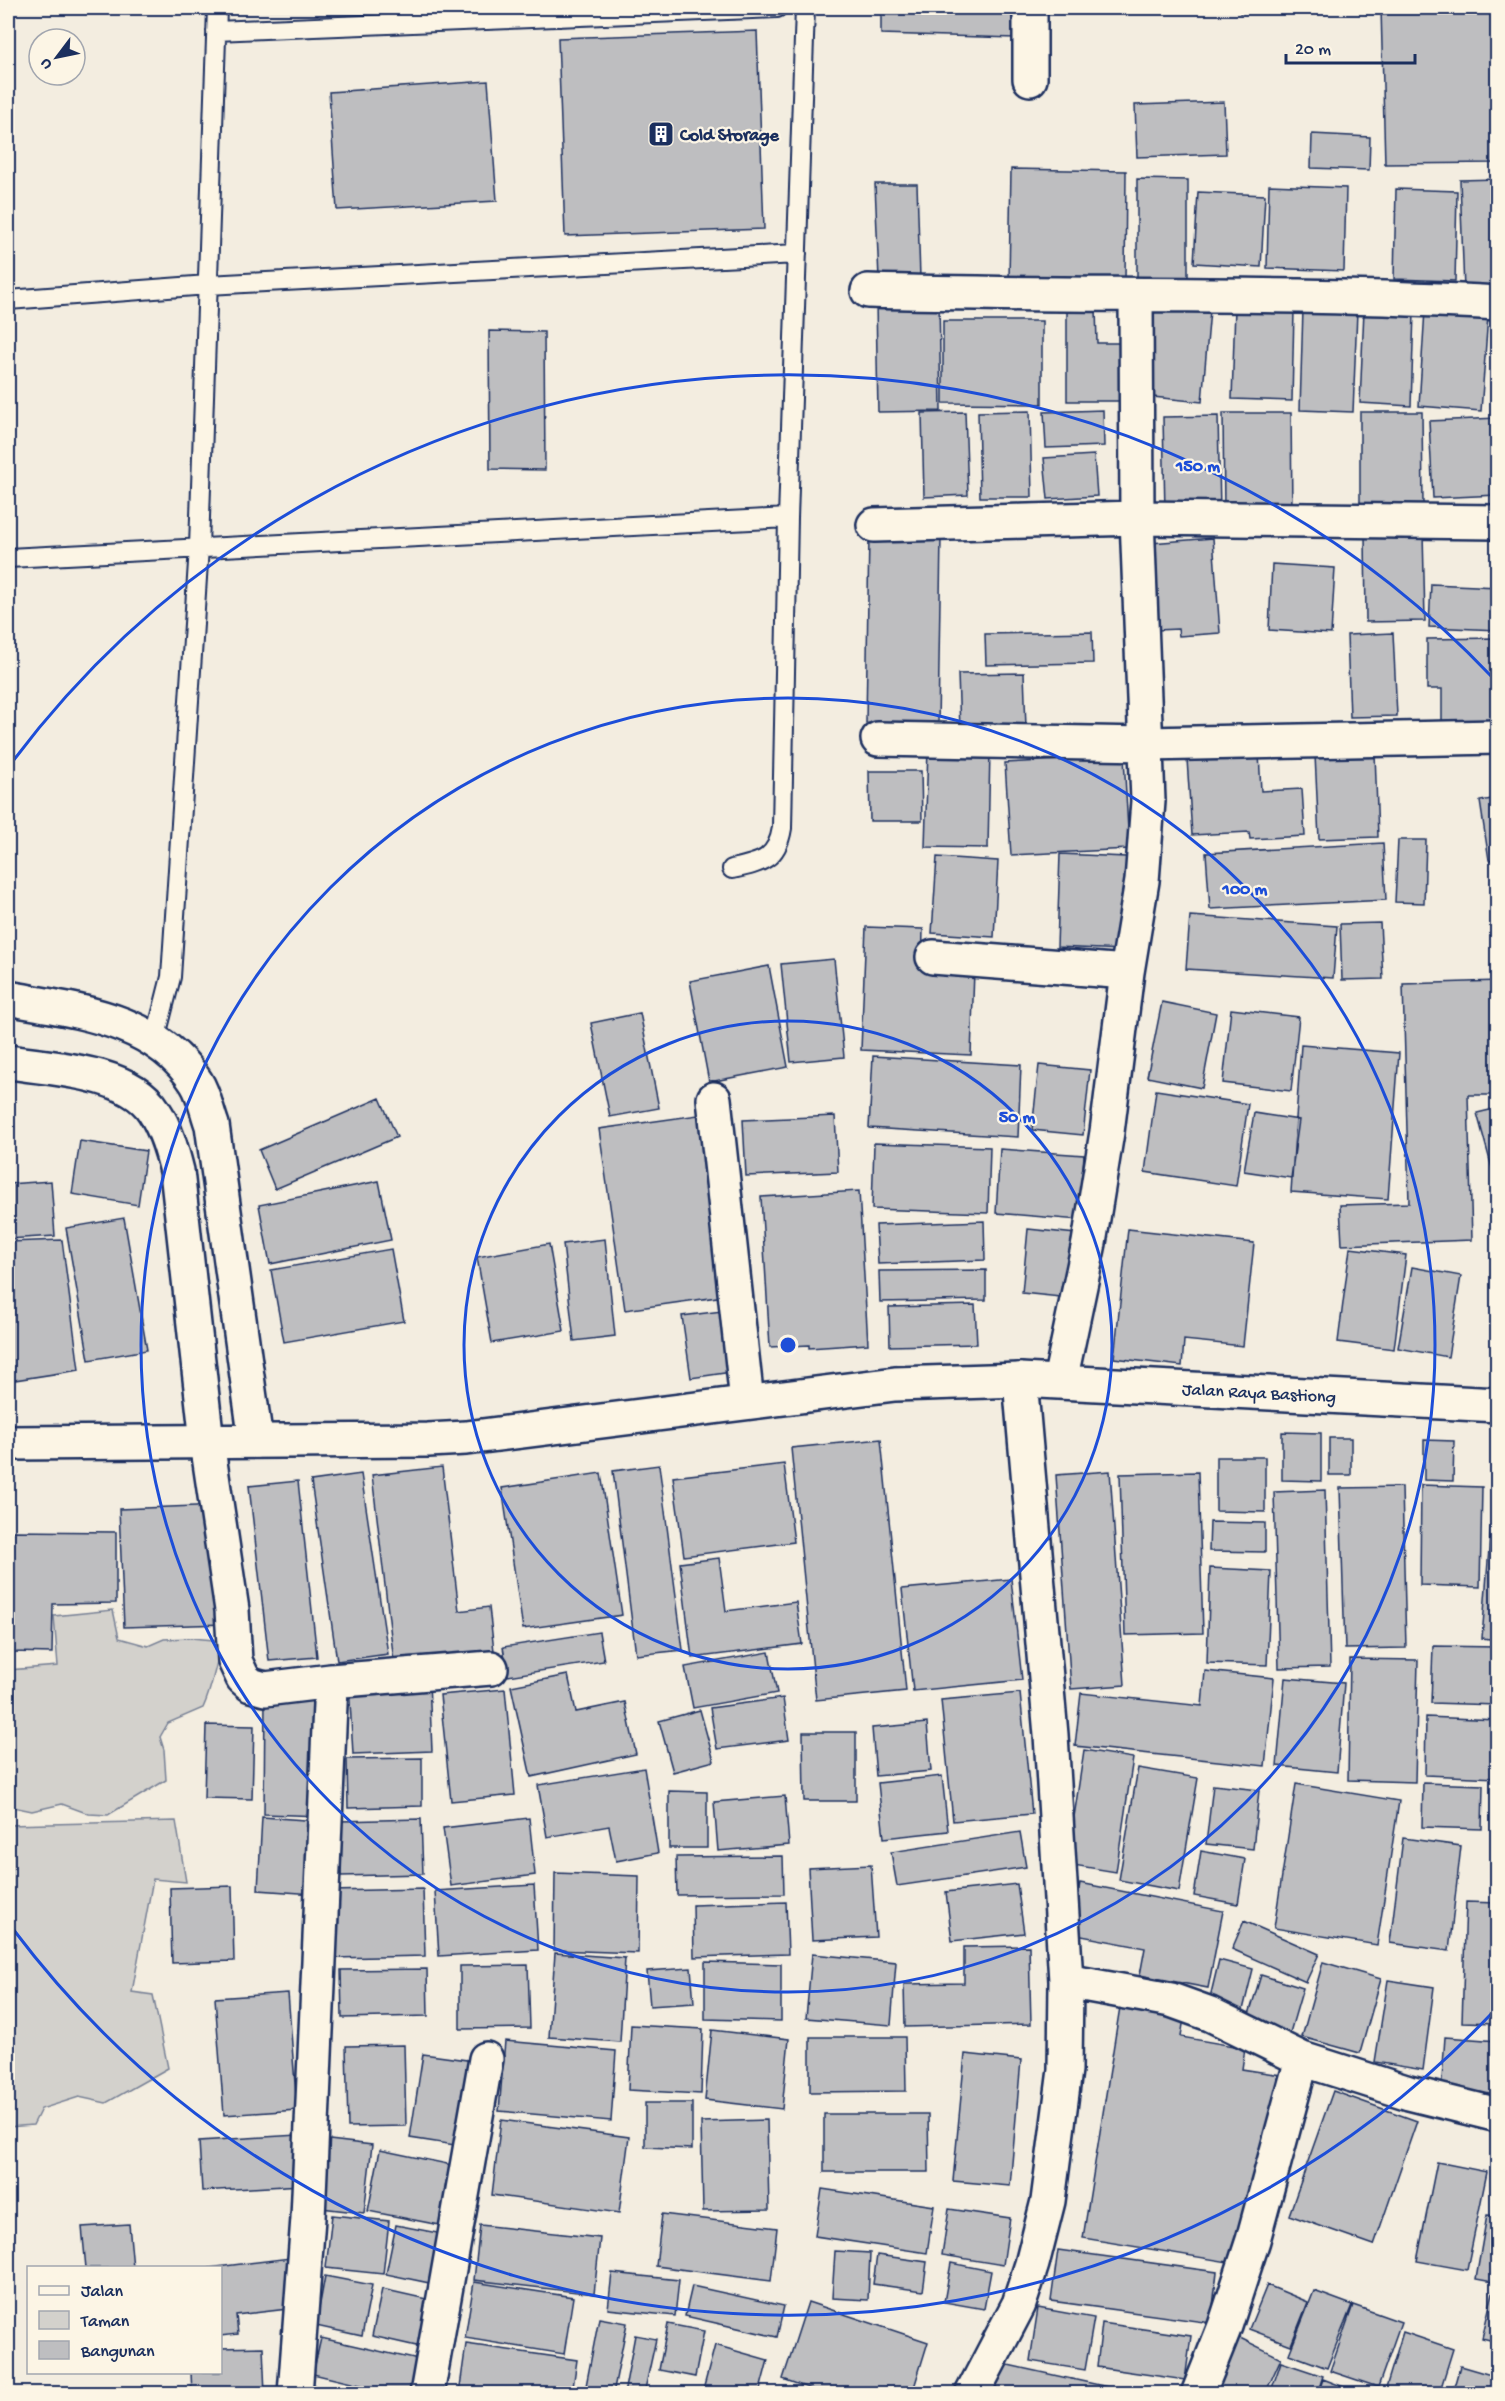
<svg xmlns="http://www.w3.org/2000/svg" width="1505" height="2401" font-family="'Gochi Hand',sans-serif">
	<rect width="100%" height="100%" fill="#f3ede0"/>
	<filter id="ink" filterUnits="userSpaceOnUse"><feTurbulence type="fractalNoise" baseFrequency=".0167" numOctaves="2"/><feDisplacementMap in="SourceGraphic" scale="12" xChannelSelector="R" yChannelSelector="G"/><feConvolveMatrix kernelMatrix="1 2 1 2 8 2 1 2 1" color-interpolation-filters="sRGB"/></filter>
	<g filter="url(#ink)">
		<!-- green -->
		<path fill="#d3d1cc" stroke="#778095" stroke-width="1.5" d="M113,1610l6,28 29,8 16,-7 27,-1 23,2 7,9c-7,20 -9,40 -18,59l-35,15 -8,14 4,13 2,30 -58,35 -19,-1 -27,-10 -30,7 -24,-5v-136l50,-4 -4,-50z
			M176,1821l10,61 -33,-3 -21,113 21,3 15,73 -62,35 -27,-6 -38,12 -8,16 -25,2v-302z"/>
		<!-- building -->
		<path fill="#bebec0" stroke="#1b2f5e" stroke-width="1.5" d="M881,8h134v30l-134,-4z
			M1240,8h65v1l-65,4z
			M1381,8h115l2,155 -113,1z
			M757,31l7,198 -199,7 -7,-198z
			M488,81l9,120 -160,9 -8,-118z
			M1224,102l2,52 -89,3 -2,-52z
			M1312,134l58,3 -1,33 -58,-2z
			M1011,169l115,2 -1,111 -116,-2z
			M1137,179l51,1v98h-51z
			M1498,179v110l-34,1 -4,-110z
			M875,184h42l3,94 -41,1z
			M1269,185l77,3 -2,83 -77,-3z
			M1396,189l61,2 -2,90 -61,-2z
			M1198,192l67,3 -4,72 -67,-4z
			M939,301l2,110 -63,1 -2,-110z
			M1151,305l59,5 -8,92 -59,-6z
			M1067,308l29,1 1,34h32l1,58h-63z
			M1235,308l59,2 -2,91 -60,-2z
			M1303,309l54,2 -4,101 -53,-2z
			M1364,310l50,2 -3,94 -51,-3z
			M1425,310l63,5 -7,96 -62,-5z
			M943,321h99v83l-99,-1z
			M489,331l55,1 1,138 -55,-1z
			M1103,410l1,36 -58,2 -2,-36z
			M1030,411l2,86h-52l-2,-85z
			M965,412l3,83 -44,2 -2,-84z
			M1360,412h62l1,94h-63z
			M1223,413h68l1,98h-68z
			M1218,416l2,95 -55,1 -2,-95z
			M1498,418v77l-65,3 -4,-77z
			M1094,455l3,41 -49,3 -4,-41z
			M1423,532l2,89 -59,1 -1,-89z
			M869,535l72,1 -3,189 -72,-2z
			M1213,538l7,95 -41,3 -1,-7 -21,1 -6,-87z
			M1272,564l63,4 -4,66 -62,-4z
			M1431,584l67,3v43l-69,-3z
			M1092,632l1,31 -107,2 -1,-31z
			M1393,633l4,83 -47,1 -3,-82z
			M1498,638v52h-3l1,31 -54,1v-33h-15v-50z
			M1024,673l2,55 -66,1 -2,-55z
			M928,748l62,1 -2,99 -63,-1z
			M1375,753l3,84 -59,2 -4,-84z
			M1259,754l2,37 41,-2 3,47 -55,3 -1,-7 -57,3 -5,-76z
			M1124,757l5,92 -118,6 -6,-92z
			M869,771h52l1,50h-52z
			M1498,798v61l-9,1 -9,-59z
			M1398,840h28l-2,63 -29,-1z
			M1383,843l3,57 -176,9 -4,-56z
			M1060,854l66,3 -3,93 -66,-3z
			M937,857l61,4 -4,76 -62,-4z
			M1190,916l147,10 -4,52 -147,-9z
			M1380,923l3,56 -41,1 -2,-56z
			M866,927l57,2 -1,40 52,2 -3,84 -110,-5z
			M834,959l10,98 -53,5 -10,-98z
			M769,966l19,101 -79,15 -19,-101z
			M1498,981v114h-30l4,145 -130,5 -2,-40 69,-2 -6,-219z
			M1162,1002l54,11 -14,75 -55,-11z
			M1231,1009l68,8 -8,74 -68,-8z
			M640,1013l19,95 -49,9 -19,-94z
			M1301,1045l98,8 -11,146 -97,-7z
			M873,1056l148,9 -3,72 -149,-9z
			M1039,1065l51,5 -7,65 -51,-5z
			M1156,1090l92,14 -12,82 -91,-14z
			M380,1098l17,39 -122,52 -16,-39z
			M1498,1108v82l-21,-77z
			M1254,1113l45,7 -8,58 -47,-7z
			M698,1115l26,181 -99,14 -26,-181z
			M835,1116l3,56 -92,4 -3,-56z
			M80,1141l66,10 -8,54 -66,-11z
			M874,1143l116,4 -2,66 -116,-4z
			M1000,1149l84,6 -5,65 -83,-7z
			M51,1181l4,55 -47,3v-55z
			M379,1181l12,59 -121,24 -11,-59z
			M859,1191l9,153 -59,4v-3l-39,2 -9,-150z
			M124,1218l23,132 -58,10 -23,-132z
			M984,1221l1,39 -107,4 -2,-39z
			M1028,1229l48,5 -6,64 -48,-5z
			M1128,1229l126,14 -11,103 -59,-6 -2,26 -68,-8z
			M605,1239l10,97 -41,5 -11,-97z
			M62,1240l17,130 -71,11v-139z
			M549,1244l15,87 -72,12 -15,-86z
			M1350,1248l56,7 -12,94 -56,-7z
			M391,1249l13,72 -120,21 -13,-72z
			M1412,1267l49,9 -13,81 -50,-9z
			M986,1270v30l-106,2 -1,-31z
			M975,1305l2,39 -87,2 -1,-39z
			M730,1310l8,61 -47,7 -9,-62z
			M1282,1432l39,1v48l-39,-1z
			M1329,1438h22v37h-22z
			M881,1439l25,252 -90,9 -25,-252z
			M1424,1440l30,1 -1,40 -29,-1z
			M1497,1447h1v193l-16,-2z
			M1216,1457h49v55l-49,-1z
			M784,1464l10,78 -110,14 -11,-79z
			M659,1465l24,185 -47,5 -23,-184z
			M442,1467l17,144 30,-4 5,44 -100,11 -22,-187z
			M1110,1471l15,214 -54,4 -15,-214z
			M1198,1472l5,161 -78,2 -5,-161z
			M601,1473l21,142 -99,14 -21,-141z
			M361,1474l27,180 -51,7 -26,-180z
			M298,1481l19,176 -48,4 -20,-175z
			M1421,1485l61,2 -2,100 -60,-2z
			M1402,1487l4,161 -61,1 -5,-161z
			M1325,1490l5,177 -51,1 -5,-176z
			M8,1499l3,76 -3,1z
			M221,1505l5,119 -102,3 -5,-118z
			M1210,1522l55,1v29l-56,-1z
			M12,1531l104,1v71l-63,1 -1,49 -40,-1z
			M719,1558l7,53 70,-9 6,42 -110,14 -12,-95z
			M1210,1568l61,3 -4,94 -60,-2z
			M1011,1579l11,101 -109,11 -11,-102z
			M599,1632l5,29 -96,15 -5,-29z
			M1433,1646l65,1v58l-67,-2z
			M769,1652l8,41 -84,15 -8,-41z
			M1350,1659l68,1 -3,122 -67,-2z
			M1205,1671l69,7 -9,88 -190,-20 6,-53 121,13z
			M568,1675l8,37 49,-10 11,52 -105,23 -20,-91z
			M1285,1678l59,5 -7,89 -60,-6z
			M429,1681l3,70 -79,3 -4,-70z
			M505,1689l10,106 -64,6 -11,-106z
			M1020,1693l12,121 -79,7 -12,-121z
			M265,1698l57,1 -1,117 -57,-2z
			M783,1698l6,42 -72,9 -7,-41z
			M700,1710l14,51 -41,11 -14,-51z
			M1426,1717l72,3v58l-73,-3z
			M927,1723l4,48 -55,5 -4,-48z
			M206,1725l48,1 -2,73 -48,-1z
			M803,1732h53v69h-52z
			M1084,1750l49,8 -17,114 -49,-8z
			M422,1758v48l-74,2 -1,-49z
			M644,1768l14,85 -42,8 -7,-35 -62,11 -9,-52z
			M1138,1768l60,10 -19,113 -60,-11z
			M942,1776l6,55 -64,7 -6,-55z
			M1423,1783l60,2 -1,44 -60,-2z
			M1296,1784l103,17 -22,144 -103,-17z
			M1213,1785l46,5 -6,59 -47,-5z
			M669,1791l38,1v56h-38z
			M785,1796l4,49 -71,6 -4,-49z
			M262,1817l57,4 -5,73 -56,-4z
			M529,1818l6,57 -84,11 -8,-58z
			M421,1819l2,55 -82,2 -2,-55z
			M1020,1832l6,35 -129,19 -6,-34z
			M1403,1838l58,8 -12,105 -59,-8z
			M1201,1851l44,8 -7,45 -44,-8z
			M783,1856l1,38 -107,1 -1,-38z
			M871,1865l5,72 -64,3 -4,-72z
			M555,1873l84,3 -1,77 -84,-3z
			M1080,1883l143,28 -15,77 -68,-13 5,-27 -74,-14z
			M1017,1884l7,49 -72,8 -6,-49z
			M534,1885l4,65 -99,6 -4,-65z
			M232,1886l2,75 -62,2 -2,-75z
			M423,1889l2,67 -92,2 -2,-67z
			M786,1902l2,52 -94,3 -1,-52z
			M1466,1902l32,1v120l-36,-1z
			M1244,1921l75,33 -13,28 -74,-33z
			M1029,1946l2,78 -126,3 -1,-43 60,-1v-36z
			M555,1953l70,5 -5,84 -71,-5z
			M812,1954l84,8 -5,63 -85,-7z
			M1219,1960l34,9 -11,45 -34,-8z
			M705,1962l76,2v57l-76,-2z
			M1323,1962l58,17 -21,74 -58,-16z
			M528,1965l2,63 -70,1v-63z
			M691,1968l3,35 -44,3 -3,-35z
			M427,1969l1,47 -86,2 -1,-48z
			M1261,1975l42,13 -16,55 -43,-12z
			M1388,1980l46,7 -11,83 -48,-8z
			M288,1993l9,117 -73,5 -9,-117z
			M1120,2007l64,11 -3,19 64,11 -3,21 39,6 -15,89 -9,-1 -17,101 -157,-26z
			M631,2025l72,4 -2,65 -73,-4z
			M712,2030l77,9 -7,70 -77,-9z
			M810,2037h95l1,54 -96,1z
			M1445,2037l53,4v57l-57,-4z
			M505,2041l111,10 -5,70 -112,-10z
			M404,2045l2,81 -58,1 -2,-81z
			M423,2054l51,7 -13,85 -51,-8z
			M965,2054l56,6 -11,126 -57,-5z
			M1333,2091l84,30 -43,124 -85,-30z
			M645,2103h47v46l-47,-2z
			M824,2114h104l1,58h-105z
			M501,2120l128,17 -10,76 -127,-18z
			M767,2120l2,90 -66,1 -2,-89z
			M298,2135l3,50 -99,6 -3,-50z
			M321,2139l51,6 -8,68 -51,-6z
			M380,2150l82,17 -12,60 -82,-16z
			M1437,2162l50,10 -20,98 -50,-9z
			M822,2189l112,17 -7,47 -112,-17z
			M949,2209l61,9 -7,47 -61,-10z
			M662,2214l115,14 -6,53 -115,-15z
			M332,2215l57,6 -6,53 -57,-6z
			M1487,2215l11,1v67l-22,-4z
			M129,2224l4,44h-47l-4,-41z
			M396,2225l52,10 -9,50 -53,-11z
			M480,2225l120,13 -6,56 -120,-14z
			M1058,2250l159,22 -6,51 -160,-22z
			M835,2251l35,2 -2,47 -36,-2z
			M877,2255l50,7 -4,29 -50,-7z
			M290,2258l6,50 -60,7 2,19 -18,2v-68h-11z
			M951,2263l40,8 -7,38 -40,-7z
			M612,2273l67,7 -4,36 -67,-7z
			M325,2276l47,9 -10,51 -46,-10z
			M474,2282l99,15 -9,57 -99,-16z
			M1267,2285l41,17 -17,43 -42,-16z
			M692,2286l92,20 -7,31 -92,-21z
			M1494,2288h4v54l-16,-4z
			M382,2289l49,11 -10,47 -49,-11z
			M1314,2291l38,14 -25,63 -38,-14z
			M808,2302l120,40 -16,52h-87l-42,-15z
			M1353,2305l48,17 -23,65 -48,-16z
			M1038,2308l56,10 -9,52 -55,-9z
			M599,2318l28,5 -14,71 -28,-3z
			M1102,2323l89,13 -6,44 -88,-13z
			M668,2324l36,7 -9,46 -36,-7z
			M1403,2332l50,17 -14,45h-55z
			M635,2335l21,4 -12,55h-20z
			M1238,2337l43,21 -16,36h-53z
			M321,2338l102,23 -7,33h-18l-85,-20z
			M466,2344l111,16 -5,34h-113z
			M715,2345l53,15 -9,34h-57z
			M263,2347l2,47h-73l-1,-22h29v-24z
			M1281,2362l42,14 -6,18h-47z
			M999,2363l141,31h-148z
			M1460,2366l38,11v17h-46z
			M1323,2379l39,15h-44z"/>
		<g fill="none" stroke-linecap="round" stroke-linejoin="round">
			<!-- service casing -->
			<g stroke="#1b2f5e" stroke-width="22">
				<path id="service" d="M216,31l561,-23
					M8,300l200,-15 589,-31
					M8,558l780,-40
					M732,869c28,-6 45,-9 50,-41l6,-310 17,-510
					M155,1040l16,-63 28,-430 18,-539"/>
			</g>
			<!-- minor casing -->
			<g stroke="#1b2f5e" stroke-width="38">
				<path id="minor" d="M1030,79v-71
					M868,291c210,6 420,0 630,12
					M874,525l263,-7 361,4
					M878,739l269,5 351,-7
					M933,957l194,15
					M714,1099l33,303
					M1060,1381l29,-138 18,-111 20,-160 15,-91 6,-80 -11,-283 -1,-222
					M207,1442l25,168 3,51 8,17 8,7 14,4 66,-8 160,-13
					M1066,1981l105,19 39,14 92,45 107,34 89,22
					M295,2394l13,-176 23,-537
					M427,2394l59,-335
					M972,2394l47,-90 13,-40 16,-63 17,-131 1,-89 -15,-246 -31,-355
					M1198,2394l27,-68 28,-86 49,-181"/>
			</g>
			<!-- tertiary casing -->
			<g stroke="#1b2f5e" stroke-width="38">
				<path id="tertiary" d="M8,998c68,13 147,20 188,84 8,12 11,30 16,43l44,316
					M8,1062c42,6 121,9 146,49 12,18 18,40 23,60l30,271"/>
			</g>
			<!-- trunk casing -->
			<g stroke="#1b2f5e" stroke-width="38">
				<path id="trunk" d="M8,1443l420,-3 38,-2 429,-54 125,-4 478,25"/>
			</g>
			<!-- service -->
			<use href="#service" stroke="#fcf5e5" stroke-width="18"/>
			<!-- minor -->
			<use href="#minor" stroke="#fcf5e5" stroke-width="33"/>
			<!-- tertiary -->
			<use href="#tertiary" stroke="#fcf5e5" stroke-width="33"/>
			<!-- trunk -->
			<use href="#trunk" stroke="#fcf5e5" stroke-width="33"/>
		</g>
	</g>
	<!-- distance rings -->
	<g fill="none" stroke="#1d4ed8" stroke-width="3">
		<circle cx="788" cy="1345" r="324"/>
		<circle cx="788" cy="1345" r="647"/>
		<path d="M1492 2013A971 971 0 0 1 13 1929M13 761A971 971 0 0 1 1492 677"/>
	</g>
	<!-- icons -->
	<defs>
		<g id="building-square" transform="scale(1.35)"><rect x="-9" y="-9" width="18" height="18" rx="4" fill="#1b2f5e" stroke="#fcf5e5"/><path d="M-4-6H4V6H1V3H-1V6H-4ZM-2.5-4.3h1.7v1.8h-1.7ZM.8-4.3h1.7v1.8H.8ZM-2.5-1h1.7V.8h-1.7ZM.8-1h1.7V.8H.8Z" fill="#fff"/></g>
	</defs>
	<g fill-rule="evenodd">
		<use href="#building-square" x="661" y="134"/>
	</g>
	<g text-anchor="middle" stroke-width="4.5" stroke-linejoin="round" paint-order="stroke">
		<!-- poi labels -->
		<g font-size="18" font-weight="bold" fill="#1b2f5e" stroke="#fcf5e5" text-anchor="start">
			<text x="680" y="140">Cold Storage</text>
		</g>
		<!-- street labels -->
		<g font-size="18" fill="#1b2f5e" stroke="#fcf5e5">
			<text transform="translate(1259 1392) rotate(3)" y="6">Jalan Raya Bastiong</text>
		</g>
	</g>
	<circle cx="788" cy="1345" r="9" fill="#1d4ed8" stroke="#fcf5e5" stroke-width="3"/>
	<g font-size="18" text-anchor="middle" font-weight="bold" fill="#1d4ed8" stroke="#fcf5e5" stroke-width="4.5" stroke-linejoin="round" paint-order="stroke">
		<text x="1198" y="471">150 m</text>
		<text x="1245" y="894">100 m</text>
		<text x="1017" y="1122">50 m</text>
	</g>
	<!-- margin -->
	<rect width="1505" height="2401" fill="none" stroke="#fcf5e5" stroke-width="30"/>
	<rect x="15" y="15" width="1475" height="2371" fill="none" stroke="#1b2f5e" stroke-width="2" filter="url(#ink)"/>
	<!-- legend -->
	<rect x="27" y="2266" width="195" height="108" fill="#fcf5e5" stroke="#a2a6af" stroke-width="1.5"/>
	<rect x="39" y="2286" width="30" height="9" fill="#fcf5e5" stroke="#a2a6af" stroke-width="1.5"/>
	<text x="81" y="2296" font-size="18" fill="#1b2f5e">Jalan</text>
	<rect x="39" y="2311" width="30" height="18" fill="#d3d1cc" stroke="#a2a6af" stroke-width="1.5"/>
	<text x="81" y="2326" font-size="18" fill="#1b2f5e">Taman</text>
	<rect x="39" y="2341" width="30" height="18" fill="#bebec0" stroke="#a2a6af" stroke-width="1.5"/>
	<text x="81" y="2356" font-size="18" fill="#1b2f5e">Bangunan</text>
	<!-- north arrow -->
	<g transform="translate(57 57) rotate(238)"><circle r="28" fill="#fcf5e5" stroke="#a2a6af" stroke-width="1.5"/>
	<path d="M0-4.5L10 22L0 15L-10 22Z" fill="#1b2f5e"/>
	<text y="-9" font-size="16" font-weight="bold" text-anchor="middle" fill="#1b2f5e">U</text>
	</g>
	<!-- scale -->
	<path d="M1286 54v9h129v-9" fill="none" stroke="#1b2f5e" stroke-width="3"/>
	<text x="1295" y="54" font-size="18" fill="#1b2f5e" stroke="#fcf5e5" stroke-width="4.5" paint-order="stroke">20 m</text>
</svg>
